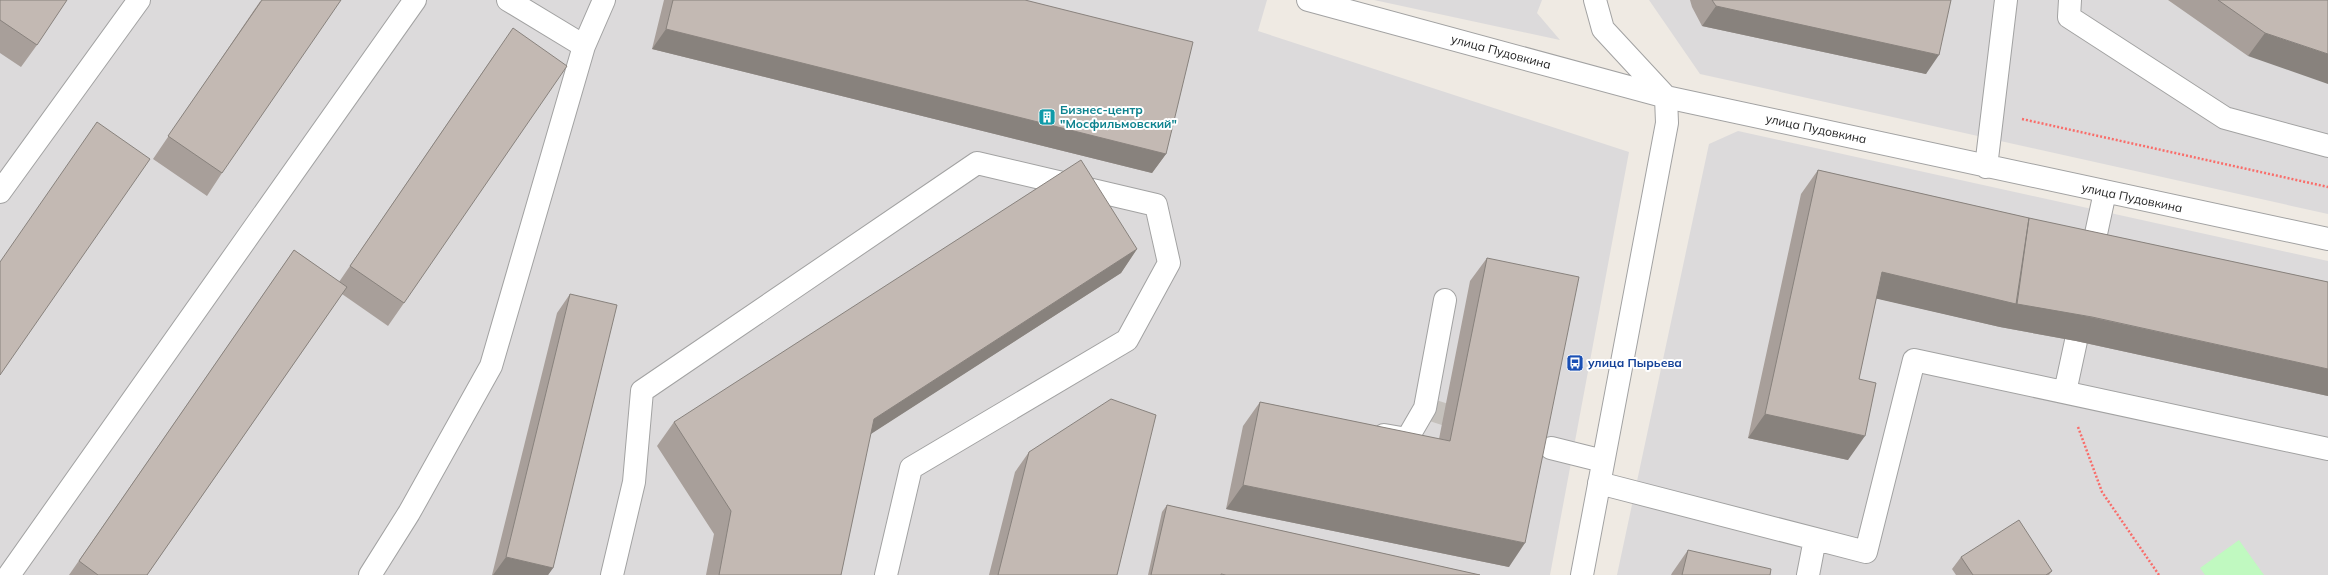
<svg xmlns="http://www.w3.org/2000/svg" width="2328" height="575" font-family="Mulish,sans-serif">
	<rect width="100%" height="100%" fill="#efeae3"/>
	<!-- residential -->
	<path fill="#dcdadb" d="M0,0h1267l-9,31 371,121 -79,423h-1550z
		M1374,0h168l-5,13 23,27z
		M1649,0h679v214l-628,-140z
		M1738,131l590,130v314h-711l92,-431z"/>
	<!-- park -->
	<path fill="#c0f9c0" d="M2239,540l25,35h-59l-5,-7z"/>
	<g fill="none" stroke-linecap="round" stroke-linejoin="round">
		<!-- minor-tunnel -->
		<path stroke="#c5c1bc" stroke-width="22" stroke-dasharray="22 11" stroke-linecap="butt" d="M1425,408l47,15"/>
		<!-- minor casing -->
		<g stroke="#a2a2a2" stroke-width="24">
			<path id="minor" d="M1308,0l358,97 662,142
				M2070,0l-1,17 156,101 103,28
				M584,46l20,-46
				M1986,167l20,-167
				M0,192l139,-192
				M2091,257l14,-65
				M2065,392l11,-51
				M1384,435l23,4 18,-31 20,-108
				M1551,448l52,13
				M1599,483l267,69 48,-192 414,89
				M9,575l406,-575
				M370,575l39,-62 82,-147 93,-320 -76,-46
				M612,575l22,-93 8,-91 335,-228 179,42 13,58 -42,77 -216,128 -25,107
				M1582,575l85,-452 -1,-26 -63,-68 -8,-29
				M1808,575l7,-36"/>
		</g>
		<!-- path -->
		<path stroke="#f96d6a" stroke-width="2.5" stroke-dasharray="2 2" stroke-linecap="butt" d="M2022,119l306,68
			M2078,427l24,65 57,83"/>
		<!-- minor -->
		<use href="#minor" stroke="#fff" stroke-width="22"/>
	</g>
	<!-- wall -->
	<path fill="#a89f9a" d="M0,0l37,45 -16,22 -21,-14z
		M261,0l-39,173 -15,23 -54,-37z
		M664,0h361l141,154 -14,19 -500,-124z
		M1690,0h261l-25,74 -224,-48 -10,-19z
		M2168,0h160l-80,56z
		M497,51l-93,252 -16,23 -46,-32 -195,281h-78l225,-325 45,32z
		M1818,170l211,48 299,64v114l-252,-55 -76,-14 -124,-29 -17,81 -11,81 -100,-22 53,-244z
		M1137,249l-16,24 -251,161 -29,141h-135l8,-41 -57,-88 17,-24z
		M1487,258l22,309 -283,-58 17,-83 17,-24 179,37 31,-158z
		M570,294l-17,274 -5,7h-56l65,-262z
		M1029,452l88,123h-128l26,-103z
		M1167,505l313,70h-332l14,-63z
		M1688,550l82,25h-99l1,-2z
		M1961,557l91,14 -3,4h-93l-4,-6z"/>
	<!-- shaded-wall -->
	<path fill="#88827d" d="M1716,6l223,49 -13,19 -224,-48z
		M666,29l500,125 -14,19 -500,-124z
		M2265,33l63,21v30l-80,-28z
		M1137,249l-16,24 -264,170 17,-24z
		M1882,272l446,97v27l-252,-55 -76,-14 -135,-31z
		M1765,414l100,22 -17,24 -100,-22z
		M1243,485l282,58 -16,24 -283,-58z
		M506,557l47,11 -5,7h-55z"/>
	<!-- building -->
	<path fill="#c3b9b3" stroke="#88827d" d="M0,0h67l-30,45 -37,-25z
		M262,0h79l-119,173 -54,-37z
		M673,0h352l168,42 -27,112 -500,-125z
		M1712,0h239l-12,55 -223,-49z
		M2218,0h110v54l-63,-21z
		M513,28l54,38 -163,237 -54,-37z
		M97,122l53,37 -150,216v-113z
		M1081,160l56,89 -263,170 -33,156h-122l12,-64 -57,-89z
		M1818,170l211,48 -13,86 -134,-32 -23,107 17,4 -11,53 -100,-22z
		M2029,218l299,64v87l-236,-52 -75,-13z
		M294,250l53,37 -200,288h-49l-19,-14z
		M1487,258l92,19 -54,266 -282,-58 17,-83 190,39z
		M570,294l47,11 -64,263 -47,-11z
		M1111,399l45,16 -39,160h-119l31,-123z
		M1167,505l313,70h-254l-5,-1v1h-70z
		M2019,520l33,51 -6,4h-73l-12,-18z
		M1688,550l83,19 -1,6h-88z"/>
	<!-- icons -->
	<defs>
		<g id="building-square" transform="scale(0.9)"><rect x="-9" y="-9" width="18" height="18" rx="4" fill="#0f9aa8" stroke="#fff"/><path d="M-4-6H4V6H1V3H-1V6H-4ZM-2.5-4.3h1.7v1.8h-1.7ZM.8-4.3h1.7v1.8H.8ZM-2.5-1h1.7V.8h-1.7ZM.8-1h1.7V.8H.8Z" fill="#fff"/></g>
		<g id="bus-square" transform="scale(0.9)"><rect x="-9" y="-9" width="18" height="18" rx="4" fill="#1a4fb4" stroke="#fff"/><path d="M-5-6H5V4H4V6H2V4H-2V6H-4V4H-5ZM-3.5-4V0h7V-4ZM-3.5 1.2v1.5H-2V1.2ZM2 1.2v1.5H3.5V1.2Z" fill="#fff"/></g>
	</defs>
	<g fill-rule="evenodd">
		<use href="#building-square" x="1047" y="117"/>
		<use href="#bus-square" x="1575" y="363"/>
	</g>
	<g text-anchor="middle" stroke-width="4" stroke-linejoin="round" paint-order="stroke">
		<!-- street labels -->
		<g font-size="12" fill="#1e1e1e" stroke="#fff">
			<text transform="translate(1501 52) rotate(15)" y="4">улица Пудовкина</text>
			<text transform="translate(1816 129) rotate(12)" y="4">улица Пудовкина</text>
			<text transform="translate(2132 198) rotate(12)" y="4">улица Пудовкина</text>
		</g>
		<!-- culture labels -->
		<g font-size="12" font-weight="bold" fill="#0d838f" stroke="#fff" text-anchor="start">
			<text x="1060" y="114">Бизнес-центр<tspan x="1060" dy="14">"Мосфильмовский"</tspan></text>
		</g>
		<!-- transit labels -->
		<g font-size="12" font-weight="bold" fill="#164399" stroke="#fff" text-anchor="start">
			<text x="1588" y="367">улица Пырьева</text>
		</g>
	</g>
</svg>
